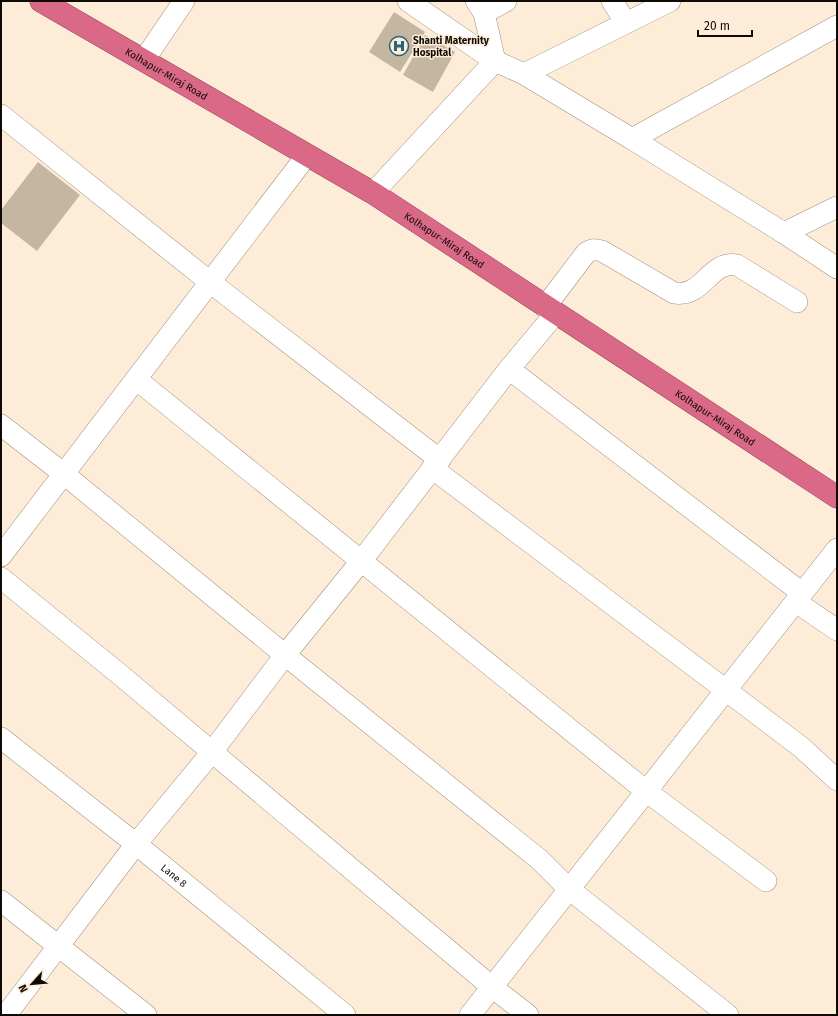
<svg xmlns="http://www.w3.org/2000/svg" width="838" height="1016" font-family="'Fira Sans',sans-serif">
	<rect width="100%" height="100%" fill="#fdedd8"/>
	<!-- building -->
	<path fill="#c5b6a2" d="M394,12l31,20 -25,40 -31,-20z
		M425,35l30,17 -22,40 -30,-17z
		M38,162l42,33 -43,56 -36,-28v-13z"/>
	<g fill="none" stroke-linecap="round" stroke-linejoin="round">
		<!-- minor casing -->
		<g stroke="#a1927e" stroke-width="22">
			<g id="minor">
				<path d="M476,1l8,12 11,48 29,13 108,65 205,-113"/>
				<path d="M612,1l14,22"/>
				<path d="M484,13l22,-12"/>
				<path d="M144,60l40,-59"/>
				<path d="M524,74l146,-73"/>
				<path d="M1,115l209,167 230,178"/>
				<path d="M632,139l152,94 53,35"/>
				<path d="M373,193l122,-132 -87,-60"/>
				<path d="M784,233l53,-26"/>
				<path d="M545,307l41,-54c6,-4 9,-4 16,-2l72,42c30,5 35,-33 63,-28l60,37"/>
				<path d="M509,369l293,224"/>
				<path d="M136,379l510,412 120,90"/>
				<path d="M1,425l63,49 221,181 255,205 29,29 159,126"/>
				<path d="M432,468l369,279 36,33"/>
				<path d="M1,556l306,-401"/>
				<path d="M1,578l117,95 374,314 36,28"/>
				<path d="M796,602l41,28"/>
				<path id="s1" d="M1,738l135,106 209,171"/>
				<path d="M1,901l145,114"/>
				<path d="M6,1015l130,-171 76,-92 73,-97 77,-95 147,-191 46,-55"/>
				<path d="M470,1015l367,-466"/>
			</g>
		</g>
		<!-- highway casing -->
		<g stroke="#93485a" stroke-width="23">
			<g id="highway">
				<path id="s2" d="M41,1l332,192 464,304"/>
			</g>
		</g>
		<!-- minor -->
		<use href="#minor" stroke="#fff" stroke-width="21"/>
		<!-- highway -->
		<use href="#highway" stroke="#da6988" stroke-width="22"/>
	</g>
	<!-- icons -->
	<defs>
		<g id="hospital-ring" transform="scale(1)"><circle r="9.5" fill="#fdedd8" stroke="#27657b" stroke-width="1.5"/><path d="M-5-5h3v3.5h4V-5h3V5h-3V1.5h-4V5h-3Z" fill="#27657b"/></g>
	</defs>
	<g fill-rule="evenodd">
		<use href="#hospital-ring" x="399" y="46"/>
	</g>
	<g text-anchor="middle" stroke-width="3" stroke-linejoin="round" paint-order="stroke">
		<!-- poi labels -->
		<g font-size="10" font-weight="bold" fill="#100a05" stroke="#fdedd8" text-anchor="start">
			<text x="413" y="44">Shanti Maternity<tspan x="413" dy="12">Hospital</tspan></text>
		</g>
		<!-- street labels -->
		<g font-size="10" fill="#100a05" stroke="#fdedd8">
			<text dy="4" stroke="none"><textPath href="#s2" startOffset="145">Kolhapur-Miraj Road</textPath></text>
			<text dy="4" stroke="none"><textPath href="#s2" startOffset="469">Kolhapur-Miraj Road</textPath></text>
			<text dy="4" stroke="none"><textPath href="#s2" startOffset="793">Kolhapur-Miraj Road</textPath></text>
			<text dy="4" stroke="none"><textPath href="#s1" startOffset="221">Lane 8</textPath></text>
		</g>
	</g>
	<!-- border -->
	<rect width="838" height="1016" fill="none" stroke="#100a05" stroke-width="4"/>
	<!-- north arrow -->
	<g transform="translate(32 984) rotate(243)" stroke="#fdedd8" stroke-width="3" paint-order="stroke">
	<path d="M0-3L7 15L0 10L-7 15Z" fill="#100a05"/>
	<text y="-6" font-size="11" font-weight="bold" text-anchor="middle" fill="#100a05">N</text>
	</g>
	<!-- scale -->
	<path d="M698 30v6h54v-6" fill="none" stroke="#100a05" stroke-width="2"/>
	<text x="704" y="30" font-size="12" fill="#100a05" stroke="#fdedd8" stroke-width="3" paint-order="stroke">20 m</text>
</svg>
